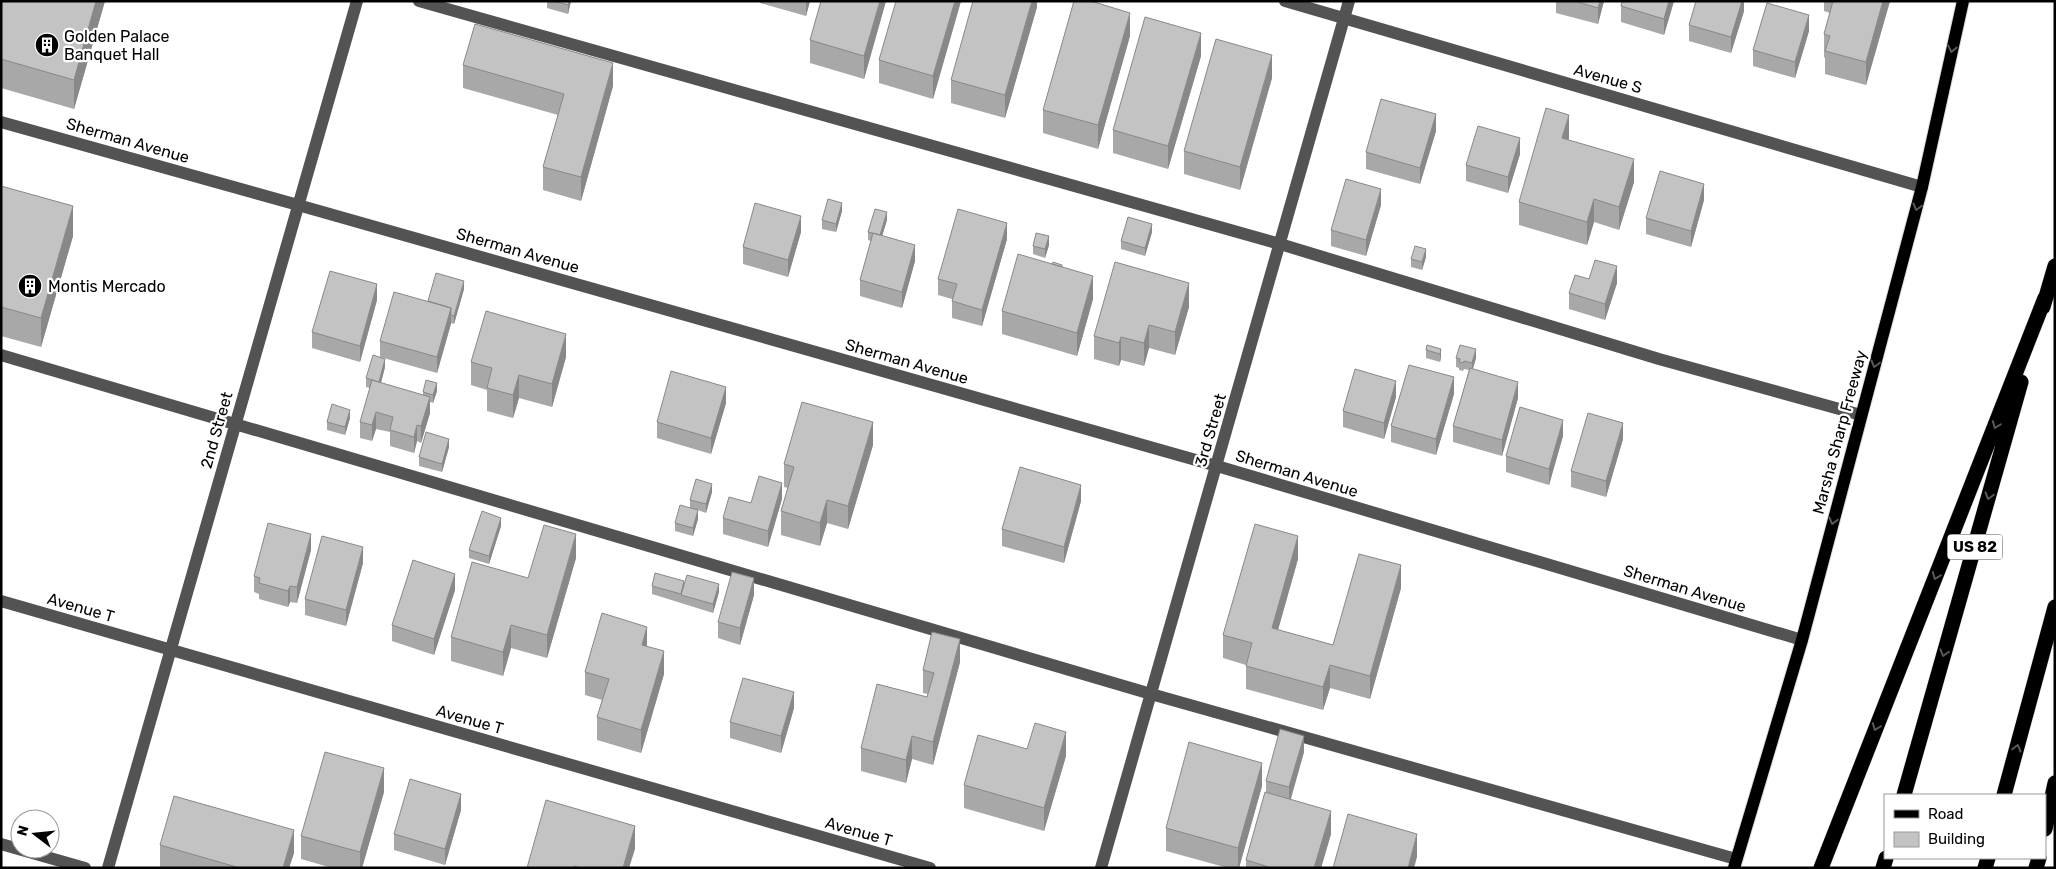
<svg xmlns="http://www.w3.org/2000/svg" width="2056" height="869" font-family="Rubik,sans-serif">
	<rect width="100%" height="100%" fill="#fff"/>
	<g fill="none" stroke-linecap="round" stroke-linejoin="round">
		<!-- major casing -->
		<g stroke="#dbdbdb" stroke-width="14">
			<path id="major" d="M1734,868l68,-228 120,-453 41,-186"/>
		</g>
		<!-- highway casing -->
		<g stroke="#dbdbdb" stroke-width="16">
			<path id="highway" d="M2043,307l12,-41
				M1904,795l117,-413
				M2004,795l51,-188
				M2045,829l10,-46
				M1821,868l224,-570
				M1883,868l3,-10
				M1985,868l3,-10
				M2036,868l3,-10"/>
		</g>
		<!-- minor -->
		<path stroke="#535353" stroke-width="12" d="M419,1l861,243 379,115 202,56
			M1285,1l637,186
			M1,122l297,83 919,261 585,174
			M1,355l1150,339 585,165
			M1,601l929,267
			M1,844l84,24
			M108,868l249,-867
			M1101,868l248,-867"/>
		<!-- major -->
		<use href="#major" stroke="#000" stroke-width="12"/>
		<!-- highway -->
		<use href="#highway" stroke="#000" stroke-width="15"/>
	</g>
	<!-- wall -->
	<path fill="#a8a8a8" d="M1,1h104l-31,108 -73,-21z
		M547,1h24l-3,13 -21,-6z
		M760,1h50l-4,15 -46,-13z
		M821,1h65l-22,78 -54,-16v-23z
		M961,1l-28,98 -54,-16v-23z
		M1037,1v6l-32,111 -54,-15v-23z
		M1556,1h48l-6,23 -42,-11z
		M1674,1l-10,34 -43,-13v-16z
		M1744,1v10l-13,42 -42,-12v-16z
		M1824,1h66l-24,84 -41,-11v-16l-1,-1v-23l6,-21 -6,-2z
		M1809,31l-14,47 -42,-12v-16z
		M1130,36l-32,113 -55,-16v-23z
		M1201,56l-33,113 -55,-16v-23z
		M463,65l150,21 -32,115 -38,-11v-23l15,-52 -95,-27z
		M1272,78l-32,112 -56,-16v-23z
		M1436,131l-16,53 -54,-15v-17z
		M1569,138l-1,2 66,42 -15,48 -25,-8 -7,23 -68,-20v-23z
		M1520,154l-12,39 -42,-12v-16z
		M1,186l72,50 -32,111 -40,-11z
		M1704,200l-13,47 -45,-13v-16z
		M1381,205l-15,51 -35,-10v-16z
		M842,211l-6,21 -14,-3v-9z
		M887,220l-5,16 33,25 -13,47 -42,-12v-16l11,-39 -3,-1v-8z
		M801,232l-13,45 -45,-13v-17z
		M1152,232l-7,24 -24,-7v-8z
		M1007,239l-25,87 -30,-8v-19l-14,-4v-16z
		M1049,245l-4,13 -12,-4v-8z
		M1426,257l-4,13 -11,-3v-8z
		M1062,267l31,32 -16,57 -75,-22v-23z
		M1589,279l28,4 -12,37 -36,-11v-16z
		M464,289l-10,35 -3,-1 -14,50 -57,-16v-16l48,-40z
		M377,300l-17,62 -48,-14v-16z
		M1189,307l-14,48 -26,-7 -5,18 -23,-6 -2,6 -25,-7v-23z
		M1441,349v8l-1,5 -14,-4v-8z
		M566,357l-14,50 -33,-9 -6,20 -26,-7v-21l-16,-5v-23z
		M1456,358h20l-3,11 45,29 -16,58 -49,-14v-16l16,-56 -5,-1 -1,2 -4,-1v-2l-3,-1z
		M385,367l-4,16 42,12v-3l14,-1 -4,12 -3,-1v11l-9,30 -4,-2 -3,12 -24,-7v-14l-14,-3 -4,12 -12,-3v-16l10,-34 -4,-1v-9z
		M1454,394l-18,61 -45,-13v-16z
		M1396,397l-12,42 -41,-12v-16z
		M726,403l-15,51 -54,-16v-16z
		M350,418l-5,17 -18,-5v-8z
		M1563,436l-14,49 -43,-13v-16z
		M1623,439l-17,58 -35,-10v-16z
		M873,445l-25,84 -21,-6 -7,23 -39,-11v-24l7,-23 -4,-1v-23z
		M449,447l-7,25 -23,-6v-9z
		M712,492l-6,21 -8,-3v9l-5,17 -18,-5v-8l15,-15v-8z
		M782,499l-14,48 -45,-13v-16l28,-15z
		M1081,501l-17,62 -62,-17v-17z
		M501,526l-12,38 -20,-6v-8z
		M311,550l-14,53 -7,-1 -2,5 -29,-8v-5l-5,-2v-16z
		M576,558l-29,100 -36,-10 -8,28 -52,-15v-24l77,-59z
		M1298,559l-20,71 55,15 68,-57 -31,111 -40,-11 -7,22 -77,-21v-24l-23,-7v-23z
		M363,563l-17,63 -41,-11v-16z
		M684,585l35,7 -6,21 -32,-10v-3v3l-29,-9v-8z
		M455,590l-21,65 -42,-14v-16z
		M754,595l-14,50 -22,-7v-16z
		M647,646l17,28 -23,79 -44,-13v-23l5,-17 -17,-5v-23z
		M960,662l-27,103 -21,-6 -6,24 -45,-12v-23l66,-51 1,-3 -5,-1v-23z
		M794,708l-13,45 -51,-15v-16z
		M1027,749l39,7 -22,75 -80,-23v-23z
		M1304,752l-13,47 40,35 -10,34h-75v-8l20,-68v-11z
		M1262,786l-23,82h-11l-62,-17v-23z
		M384,792l-22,76h-30l-31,-9v-23z
		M461,810l-16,55 -51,-15v-16z
		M160,845l134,8 -5,15h-129z"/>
	<!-- shaded-wall -->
	<path fill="#888" d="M96,1h9l-31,108v-29z
		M569,1h2l-3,13v-9z
		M806,1h4l-4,15z
		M880,1h6l-22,78v-23z
		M955,1h6l-28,98v-23z
		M1032,1h5v6l-32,111v-23z
		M1600,1h4l-6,23v-16z
		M1669,1h5l-10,34v-16z
		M1742,1h2v10l-13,42v-16z
		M1883,1h7l-24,84v-23z
		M1130,13v23l-32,113v-24z
		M1809,15v16l-14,47v-16z
		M1201,33v23l-33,113v-23z
		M1272,55v23l-32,112v-23z
		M613,63v23l-32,115v-24z
		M1436,114v17l-16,53v-16z
		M1569,115v23l-7,23v-23z
		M1520,138v16l-12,39v-16z
		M1634,159v23l-15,48v-23z
		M1704,184v16l-13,47v-16z
		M1381,189v16l-15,51v-16z
		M1594,199v23l-7,23v-23z
		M842,203v8l-6,21v-8z
		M73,206v30l-32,111v-29z
		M887,212v8l-7,23v-8z
		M801,216v16l-13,45v-17z
		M1007,223v16l-25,87v-16z
		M1152,224v8l-7,24v-8z
		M1049,236v9l-4,13v-9z
		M915,245v16l-13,47v-16z
		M1426,249v8l-4,13v-8z
		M1617,266v17l-12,37v-16z
		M1093,276v23l-16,57v-23z
		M464,281v8l-10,35v-8z
		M1189,283v24l-14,48v-23z
		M377,284v16l-17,62v-16z
		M451,308v16l-14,49v-16z
		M1149,325v23l-5,18v-23z
		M566,334v23l-14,50v-23z
		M1121,337v23l-2,6v-23z
		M1441,349v8l-1,5v-8z
		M1476,349v9l-4,13v-8z
		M385,359v8l-6,23v-8z
		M519,375v23l-6,20v-23z
		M1454,377v17l-18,61v-16z
		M1396,381v16l-12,42v-16z
		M1518,382v16l-16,58v-16z
		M437,383v8l-4,12v-8z
		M726,387v16l-15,51v-16z
		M430,397v16l-9,30v-17z
		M350,410v8l-5,17v-8z
		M376,412v17l-4,12v-16z
		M1563,420v16l-14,49v-16z
		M873,422v23l-25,84v-23z
		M1623,423v16l-17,58v-16z
		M417,425v16l-3,12v-16z
		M449,439v8l-7,25v-8z
		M782,483v16l-14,48v-16z
		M712,484v8l-6,21v-9z
		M1081,485v16l-17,62v-16z
		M827,500v23l-7,23v-23z
		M698,510v9l-5,17v-8z
		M501,518v8l-12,38v-8z
		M311,534v16l-14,53v-16z
		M576,534v24l-29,100v-23z
		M1298,536v23l-26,92v-23z
		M363,547v16l-17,63v-16z
		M1401,565v23l-31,111v-23z
		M455,574v16l-21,65v-16z
		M754,578v17l-14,50v-17z
		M684,581v9l-3,5v8v-9z
		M719,584v8l-6,21v-9z
		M290,586v16l-2,5v-16z
		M511,625v23l-8,28v-24z
		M647,627v23l-5,-5z
		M960,639v23l-27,103v-23z
		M664,651v23l-23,79v-23z
		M1330,665v23l-7,22v-23z
		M794,692v16l-13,45v-17z
		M1066,732v24l-22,75v-23z
		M912,736v23l-6,24v-23z
		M1304,736v16l-15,52v-17z
		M1262,763v23l-23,82h-1v-20z
		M384,768v24l-22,76h-2v-16z
		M461,794v16l-16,55v-16z
		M1331,811v23l-10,34h-7z
		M635,826v23l-6,19h-6z
		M294,830v23l-5,15h-6z
		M1417,834v23l-3,11h-6z"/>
	<!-- building -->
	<path fill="#c3c3c3" stroke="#888" d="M1,1h95l-22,79 -73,-21z
		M554,1h15l-1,4z
		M821,1h59l-16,55 -54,-16z
		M896,1h59l-22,75 -54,-16z
		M973,1h59l-27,94 -54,-15z
		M1074,1h17l39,12 -32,112 -55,-15z
		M1574,1h26l-2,7z
		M1622,1h47l-5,18 -43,-13z
		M1696,1h46l-11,36 -42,-12z
		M1833,1h50l-17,61 -41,-11 5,-15 -6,-2z
		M1767,3l42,12 -14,47 -42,-12z
		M1145,17l56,16 -33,113 -55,-16z
		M475,24l138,39 -32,114 -38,-10 21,-73 -101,-29z
		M1216,39l56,16 -32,112 -56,-16z
		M1381,99l55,15 -16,54 -54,-16z
		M1546,108l23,7 -7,23 72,21 -15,48 -25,-8 -7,23 -68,-20z
		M1478,126l42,12 -12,39 -42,-12z
		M1660,171l44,13 -13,47 -45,-13z
		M1346,179l35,10 -15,51 -35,-10z
		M1,186l72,20 -32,112 -40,-11z
		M828,199l14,4 -6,21 -14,-4z
		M755,203l46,13 -13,44 -45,-13z
		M875,209l12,3 -7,23 -12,-3z
		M958,209l49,14 -25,87 -30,-9 5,-17 -19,-5z
		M1128,217l24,7 -7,24 -24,-7z
		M873,233l42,12 -13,47 -42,-12z
		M1036,233l13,3 -4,13 -12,-3z
		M1415,246l11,3 -4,13 -11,-3z
		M1018,254l75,22 -16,57 -75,-22z
		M1595,260l22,6 -12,38 -36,-11 6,-18 14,4z
		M1053,262l9,3v2l-10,-3z
		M1115,262l74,21 -14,49 -26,-7 -5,18 -23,-6 -2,6 -25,-7z
		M330,271l47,13 -17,62 -48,-14z
		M436,273l28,8 -10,35 -3,-1v-7l-23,-7z
		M394,292l57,16 -14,49 -57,-16z
		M486,311l80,23 -14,50 -33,-9 -6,20 -26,-7 5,-20 -21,-6z
		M1427,345l14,4 -1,5 -14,-4z
		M1460,345l16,4 -4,14 -8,-2 -1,2 -4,-1 1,-3 -4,-1z
		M373,355l12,4 -6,23 -13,-4z
		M1409,365l45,12 -18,62 -45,-13z
		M1470,368l48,14 -16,58 -49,-14z
		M1355,369l41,12 -12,42 -41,-12z
		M671,371l55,16 -15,51 -54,-16z
		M372,380l58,17 -9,29 -4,-1 -3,12 -24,-7 3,-13 -17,-5 -4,13 -12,-3z
		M426,380l11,3 -4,12 -10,-3z
		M802,402l71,20 -25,84 -21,-6 -7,23 -39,-12 13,-44 -10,-3z
		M332,404l18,6 -5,17 -18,-5z
		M1520,407l43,13 -14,49 -43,-13z
		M1588,413l35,10 -17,58 -35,-10z
		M426,432l23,7 -7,25 -23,-7z
		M1020,467l61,18 -17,62 -62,-18z
		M759,476l23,7 -14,48 -45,-13 6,-21 22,6z
		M696,479l16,5 -6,20 -16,-4z
		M680,505l18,5 -5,18 -18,-5z
		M482,511l19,7 -12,38 -20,-6z
		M268,523l43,11 -14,53 -7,-1 -2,5 -29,-8 1,-5 -6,-2z
		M1255,524l43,12 -26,92 61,17 26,-91 42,11 -31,111 -40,-11 -7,22 -77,-21 6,-23 -29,-8z
		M544,525l32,9 -29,101 -36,-10 -8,27 -52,-15 21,-75 56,16z
		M322,536l41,11 -17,63 -41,-11z
		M413,560l42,14 -21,65 -42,-14z
		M732,572l22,6 -14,50 -22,-6z
		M655,573l29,8 -3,13 -29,-8z
		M687,575l32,9 -6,20 -32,-9z
		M602,613l45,14 -5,18 22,6 -23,79 -44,-13 12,-38 -24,-7z
		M932,632l28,7 -27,103 -21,-6 -6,24 -45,-12 16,-64 50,13 7,-24 -11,-3z
		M743,678l51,14 -13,44 -51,-14z
		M1035,723l31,9 -22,76 -80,-23 14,-50 49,14z
		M1280,729l24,7 -15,51 -23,-6z
		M1189,742l73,21 -24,85 -72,-20z
		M325,752l59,16 -24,84 -59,-16z
		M410,779l51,15 -16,55 -51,-15z
		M1265,792l66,19 -17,57h-42l-26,-8z
		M174,796l120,34 -11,38h-43l-80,-23z
		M546,800l89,26 -12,42h-43l-6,-2v2h-47z
		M1348,814l69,20 -9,34h-75z"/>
	<!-- one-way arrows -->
	<defs><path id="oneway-chevron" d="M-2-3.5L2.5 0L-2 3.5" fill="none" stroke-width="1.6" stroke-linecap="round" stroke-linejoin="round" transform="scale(1.25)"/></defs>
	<g stroke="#595959">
		<use href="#oneway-chevron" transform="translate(1952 49) rotate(102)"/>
		<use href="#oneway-chevron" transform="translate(1917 207) rotate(105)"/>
		<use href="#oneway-chevron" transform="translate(1875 364) rotate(105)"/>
		<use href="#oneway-chevron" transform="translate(1996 425) rotate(111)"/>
		<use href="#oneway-chevron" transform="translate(1989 496) rotate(106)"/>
		<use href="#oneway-chevron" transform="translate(1833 521) rotate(105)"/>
		<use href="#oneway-chevron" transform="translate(1936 576) rotate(111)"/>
		<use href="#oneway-chevron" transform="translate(1944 653) rotate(106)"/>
		<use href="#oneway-chevron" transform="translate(1876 727) rotate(111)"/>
		<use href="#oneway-chevron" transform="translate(2017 748) rotate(-75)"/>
	</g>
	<!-- icons -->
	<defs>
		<g id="building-disc" transform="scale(1.25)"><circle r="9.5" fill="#000" stroke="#fff"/><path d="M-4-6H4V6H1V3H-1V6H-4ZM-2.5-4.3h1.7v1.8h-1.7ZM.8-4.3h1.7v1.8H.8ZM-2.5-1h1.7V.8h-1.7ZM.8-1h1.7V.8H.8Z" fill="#fff"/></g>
	</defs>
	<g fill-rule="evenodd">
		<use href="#building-disc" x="47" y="45"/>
		<use href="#building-disc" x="30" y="286"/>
	</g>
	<g text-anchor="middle" stroke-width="4.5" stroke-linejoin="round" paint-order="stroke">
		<!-- shield labels -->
		<rect fill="#fff" stroke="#4c4c4c" stroke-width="1" x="1947.5" y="534.5" width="55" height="25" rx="4"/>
		<g font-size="15" font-weight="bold" fill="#000">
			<text x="1975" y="552">US 82</text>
		</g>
		<!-- poi labels -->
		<g font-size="16" fill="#000" stroke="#fff" text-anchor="start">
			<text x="64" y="42">Golden Palace<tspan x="64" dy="18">Banquet Hall</tspan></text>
			<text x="48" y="292">Montis Mercado</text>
		</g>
		<!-- street labels -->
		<g font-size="16" fill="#000" stroke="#fff">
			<text transform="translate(1608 78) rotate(16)" y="6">Avenue S</text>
			<text transform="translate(128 140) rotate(16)" y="6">Sherman Avenue</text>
			<text transform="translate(518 250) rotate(16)" y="6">Sherman Avenue</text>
			<text transform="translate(907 361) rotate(16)" y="6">Sherman Avenue</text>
			<text transform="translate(216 430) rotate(-74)" y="6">2nd Street</text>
			<text transform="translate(1210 430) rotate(-74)" y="6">3rd Street</text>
			<text transform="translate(1839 432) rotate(-75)" y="6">Marsha Sharp Freeway</text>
			<text transform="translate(1297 473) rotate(17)" y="6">Sherman Avenue</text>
			<text transform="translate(1685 588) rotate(17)" y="6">Sherman Avenue</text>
			<text transform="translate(81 607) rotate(16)" y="6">Avenue T</text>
			<text transform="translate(470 719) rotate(16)" y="6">Avenue T</text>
			<text transform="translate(859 831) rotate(16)" y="6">Avenue T</text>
		</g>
	</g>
	<!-- border -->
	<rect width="2056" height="869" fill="none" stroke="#000000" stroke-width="5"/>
	<!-- legend -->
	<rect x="1884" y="794" width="162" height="65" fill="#ffffff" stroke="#999999"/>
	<rect x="1894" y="810" width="25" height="8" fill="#000000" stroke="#999999"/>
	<text x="1928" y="819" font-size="15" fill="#000000">Road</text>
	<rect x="1894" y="832" width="25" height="15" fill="#c3c3c3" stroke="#999999"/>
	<text x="1928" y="844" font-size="15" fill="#000000">Building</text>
	<!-- north arrow -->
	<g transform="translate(35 834) rotate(286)"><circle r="24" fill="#ffffff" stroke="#999999"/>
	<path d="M0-4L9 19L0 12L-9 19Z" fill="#000000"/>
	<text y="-8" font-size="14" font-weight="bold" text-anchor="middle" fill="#000000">N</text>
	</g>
</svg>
